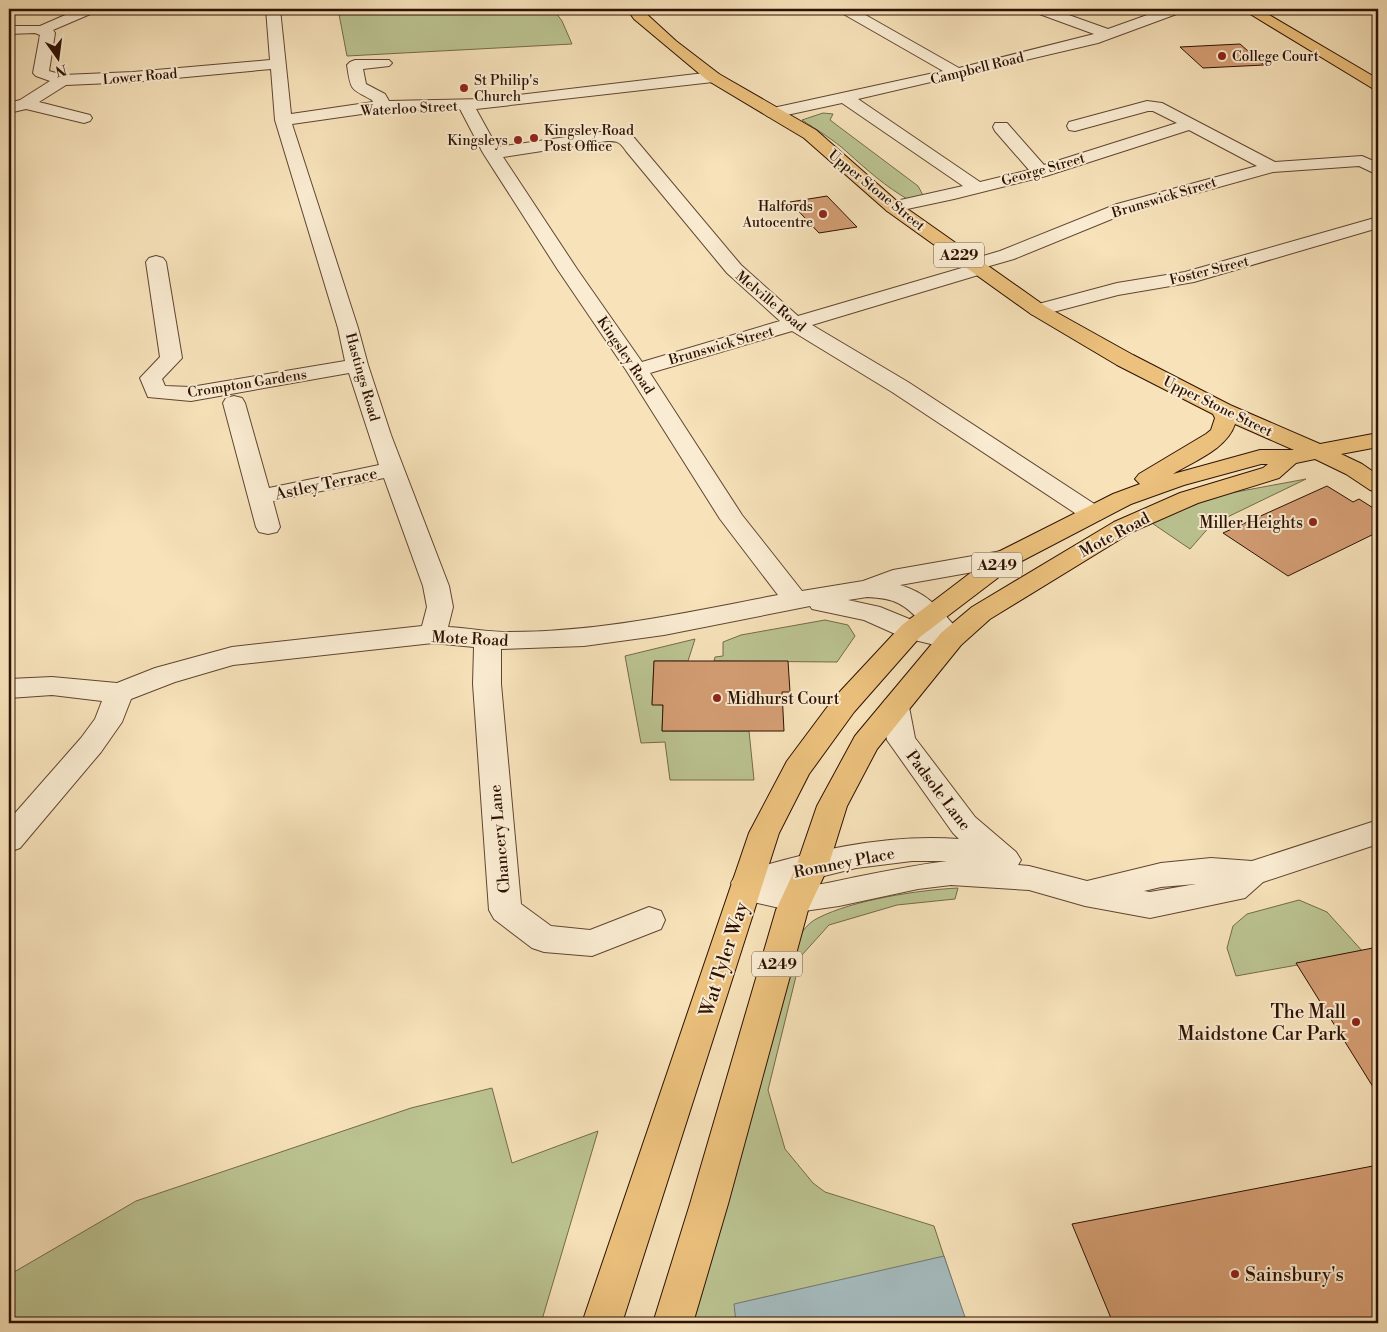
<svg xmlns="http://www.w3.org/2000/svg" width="1387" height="1332" font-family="'Libre Bodoni',serif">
	<rect width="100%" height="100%" fill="#f7e2ba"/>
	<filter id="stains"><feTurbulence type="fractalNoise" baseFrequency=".004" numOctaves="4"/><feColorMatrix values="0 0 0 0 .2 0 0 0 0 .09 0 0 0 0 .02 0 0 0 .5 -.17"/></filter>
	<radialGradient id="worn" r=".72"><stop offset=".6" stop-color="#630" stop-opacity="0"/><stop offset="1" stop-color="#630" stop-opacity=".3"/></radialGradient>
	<!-- green -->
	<path fill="#bbc391" stroke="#746a4a" d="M338,9h215l9,12 10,23 -225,12z
		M823,113l10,1 -3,6 88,66 6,11 -15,3c-23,-13 -42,-30 -62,-48 -13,-12 -30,-22 -45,-32z
		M1306,479l-95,46 -21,24 -44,-30 63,-22z
		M825,620l23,5 7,11 -18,26 -123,-1 1,-4 8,-1v-14l18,-7z
		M695,639l-7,22h-34l-2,43 11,1 -1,26h87l5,49h-84l-5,-38 -24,1 -16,-87z
		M958,888l-3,11 -58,6 -68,20 -28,31 -33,134 17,59 28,34 12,9 109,34 32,97h-277l52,-199 51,-174c6,-12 13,-26 26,-32 35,-18 100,-28 140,-30z
		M1299,900l28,12 37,41 -128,23 -9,-28 6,-22 14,-12z
		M492,1088l20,75 86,-32 -57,192h-532v-48l127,-74 275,-93z"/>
	<!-- water -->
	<path fill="#a4babc" stroke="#747672" d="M944,1256l23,67h-231l-2,-19z"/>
	<!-- building -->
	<path fill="#d59e74" stroke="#2d1102" d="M1240,44l24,21 -61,3 -23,-21z
		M827,196l30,31 -38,6 -29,-31z
		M1327,486l26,16 6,-3 19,12v21l-90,44 -65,-43z
		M654,661h134l2,31h-8l2,39h-122l1,-26h-11z
		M1378,947v148l-82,-132z
		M1378,1165v158h-265l-41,-99z"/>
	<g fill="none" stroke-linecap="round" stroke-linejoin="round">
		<!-- minor casing -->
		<g stroke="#604530" stroke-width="2">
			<path id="minor" d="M79,9h18l-2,3 -42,18 2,3 -6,38 14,4 70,-3 137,-12 -4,-51h14l11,105 82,-12 -1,-2c-22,-12 -21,-9 -25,-35l3,-3 5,-2h34l3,3 -3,3 -26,3 3,15 19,10 4,7 95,-2 229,-27 6,2 2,3 -2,3 -6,2 -237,27 21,38 110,-16h12l12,3 110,131 57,51 167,-49 -2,-2 3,-4 34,-10 117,-47 140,-38 -68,-36 -143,46 -92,23 -61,13 -6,-1 -3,-4 3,-4 76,-17 -121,-83 -69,15 -6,-2 -2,-3 2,-3 6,-2 170,-37 -103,-59 -2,-3h17l104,59 135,-34 -60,-22 -2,-3h20l56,20 56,-20h20l-2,3 -84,31 -240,56 122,83 49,-12 -34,-39 -2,-4 2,-4h12l37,42 133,-42 -24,-12h-5l-73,20 -6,-1 -2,-4 2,-4 78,-21 15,2 113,59 87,-6 16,7v12l-19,-9 -86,6 -144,40 -115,47 -28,8 2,2 -3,4 -173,52 96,57 194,127 3,5 -3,5 -9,2 -9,-2 -192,-127 -100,-61 -142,42 92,142 60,76 61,-10 30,-11 114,-20 9,2 4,6 -4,6 -9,2 -107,19c30,9 41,26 61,48l3,6 -3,6c-12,3 -19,-2 -26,0l-33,-8 -38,-17 -52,-11 -2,-3 -146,29 -80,11 -83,3v35l20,220 30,22 39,4 59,-23 12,4 4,9 -4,9 -69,27 -48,-4 -12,-4 -38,-29 -5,-9 -16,-226 1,-37 -41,-4 -200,22 -58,17 -44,17 -9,23 -21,30 -81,96 -11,4v-32l72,-82 14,-19 7,-18 -50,-6 -43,3v-19l43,-2 65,6 38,-15 77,-21 190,-21 5,-19 -4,-21 -39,-108 -111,23 7,26 -3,5 -9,2 -9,-2 -3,-5 -33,-124 3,-5 8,-2 8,2 3,5 24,85 110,-23 -30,-92 -158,28 -43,-4 -8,-19 20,-21 -14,-95 3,-4 7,-2 7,2 3,4 16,96 -20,21 3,7 26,1 154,-26 -7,-33 -63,-208 -4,-51 -138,13 -67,3 -27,17 51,13 2,3 -2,3 -6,2 -58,-14 -17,4v-10l11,-3 30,-19 -14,-5 -3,-3 7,-38 -5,-2 -26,1v-8h31zM460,109l23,44 75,117 68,100 94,149 58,76c-89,17 -178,37 -269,37 -20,0 -41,-4 -61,-5l5,-20 -4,-21 -58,-151 -23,-70 -10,-37 -66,-204 91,-13zM607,141c11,0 13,1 19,10l101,122 53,48 -138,41 -65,-93 -74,-112zM867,597c28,1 38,7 57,28l-44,-18 -32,-7z
				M1378,217v11l-184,54 -76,13 -80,21 -7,-2 -3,-4 3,-4 86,-23 68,-11z
				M895,697l10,3 4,7 6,31 60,79 41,35 5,8 -3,5 11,1 58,15 74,-18 50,-5 41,3 126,-41v24l-115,38 -18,16 -95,20 -65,-12 -56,-16 -78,-5 -33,4 -79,17 -42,6 -48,-11 -13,-9 -5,-9 5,-9c70,-22 149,-41 223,-35l-6,-6 -66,-93 -6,-33 4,-7zM912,861h35c-31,4 -61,10 -91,16 -21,4 -47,12 -68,8l68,-17zM1196,884l-46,8 -6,-1 17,-4z"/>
		</g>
		<!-- highway casing -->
		<g stroke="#2d1102" stroke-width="2">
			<path id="highway" d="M627,9h14l35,32 43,33 97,56 83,73 146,103 88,49 97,50 90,39 58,-11v14l-37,7 21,10 16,11v17l-8,-2 -24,-16 -31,-15 -19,4 -17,15 -81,25 -66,29 -142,87 -29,26 -84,104 -30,57 -19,61 -20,43 -80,294 -35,119h-40l37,-119 86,-294 20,-43 21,-61 38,-70 86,-103 31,-26 142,-85 66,-29 83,-25 5,-4h-7l-77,21 -53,19 -115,60 -96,73 -66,75 -45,62 -30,59 -157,490h-40l167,-490 38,-72 47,-63 68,-73 96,-73 115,-58 27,-10 -5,-5 4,-5 67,-40 5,-4 4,-12 -2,-4 -96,-49 -86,-51 -144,-103 -83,-73 -97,-58 -73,-61zM1235,424l59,26h-34l-87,24c21,-13 54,-25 62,-50z
				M1242,9h17l119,70v11l-6,-2z"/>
		</g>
		<!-- minor -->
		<use href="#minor" fill="#faecd2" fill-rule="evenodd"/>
		<!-- highway -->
		<use href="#highway" fill="#ecc17d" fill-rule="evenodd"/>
	</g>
	<!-- markers -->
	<g fill="#8f2418" stroke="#faecd2" stroke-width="2">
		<circle cx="1222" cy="56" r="5"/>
		<circle cx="464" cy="88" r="5"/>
		<circle cx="534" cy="138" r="5"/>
		<circle cx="518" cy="140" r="5"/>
		<circle cx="823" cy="214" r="5"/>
		<circle cx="1313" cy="522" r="5"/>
		<circle cx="717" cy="698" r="5"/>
		<circle cx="1356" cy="1022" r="5"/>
		<circle cx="1235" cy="1274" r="5"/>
	</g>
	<g text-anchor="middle" stroke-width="4" stroke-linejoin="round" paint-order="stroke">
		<!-- far-poi labels -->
		<g font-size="14" fill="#2d1102" stroke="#faecd2" text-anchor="start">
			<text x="1232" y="61">College Court</text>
			<text x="474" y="85">St Philip's<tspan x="474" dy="16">Church</tspan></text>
			<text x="544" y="135">Kingsley Road<tspan x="544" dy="16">Post Office</tspan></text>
			<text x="508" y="145" text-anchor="end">Kingsleys</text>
			<text x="813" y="211" text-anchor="end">Halfords<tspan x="813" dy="16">Autocentre</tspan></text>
		</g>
		<!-- far-street labels -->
		<g font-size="14" fill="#2d1102" stroke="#faecd2">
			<text transform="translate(977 68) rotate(-14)" y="5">Campbell Road</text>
			<text transform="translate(140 76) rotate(-5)" y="5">Lower Road</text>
			<text transform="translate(409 108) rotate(-3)" y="5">Waterloo Street</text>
			<text transform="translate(1043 169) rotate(-16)" y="5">George Street</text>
			<text transform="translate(877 190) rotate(39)" y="5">Upper Stone Street</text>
			<text transform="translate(1164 197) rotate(-17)" y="5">Brunswick Street</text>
			<text transform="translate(1209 270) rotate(-14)" y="5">Foster Street</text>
			<text transform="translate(771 301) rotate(40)" y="5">Melville Road</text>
			<text transform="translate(721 345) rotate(-16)" y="5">Brunswick Street</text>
			<text transform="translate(626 355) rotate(56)" y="5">Kingsley Road</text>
			<text transform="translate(363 377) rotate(74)" y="5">Hastings Road</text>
			<text transform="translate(247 383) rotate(-9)" y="5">Crompton Gardens</text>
			<text transform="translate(1218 406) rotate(26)" y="5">Upper Stone Street</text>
		</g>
		<!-- shield labels -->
		<g fill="#faecd2" stroke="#6a5340" stroke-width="1">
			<rect x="934" y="242.5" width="50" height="25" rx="4"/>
			<rect x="972" y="552.5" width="50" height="25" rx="4"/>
			<rect x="752" y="951.5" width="50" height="25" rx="4"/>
		</g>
		<g font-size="15" font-weight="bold" fill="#2d1102">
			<text x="959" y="260">A229</text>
			<text x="997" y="570">A249</text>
			<text x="777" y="969">A249</text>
		</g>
		<!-- street labels -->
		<g font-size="16" fill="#2d1102" stroke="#faecd2">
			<text transform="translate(326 483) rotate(-12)" y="6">Astley Terrace</text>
			<text transform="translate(1114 534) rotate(-28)" y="6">Mote Road</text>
			<text transform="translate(470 638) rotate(3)" y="6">Mote Road</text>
			<text transform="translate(939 790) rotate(53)" y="6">Padsole Lane</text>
			<text transform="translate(499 839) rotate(-95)" y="6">Chancery Lane</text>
			<text transform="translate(844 862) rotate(-11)" y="6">Romney Place</text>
		</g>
		<!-- poi labels -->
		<g font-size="16" fill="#2d1102" stroke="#faecd2" text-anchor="end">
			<text x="1303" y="528">Miller Heights</text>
			<text x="727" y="704" text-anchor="start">Midhurst Court</text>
		</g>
		<!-- near-street labels -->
		<g font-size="19" fill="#2d1102" stroke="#faecd2">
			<text transform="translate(723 959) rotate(-72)" y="7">Wat Tyler Way</text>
		</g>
		<!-- near-poi labels -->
		<g font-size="19" fill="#2d1102" stroke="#faecd2" text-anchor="end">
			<text x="1346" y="1018">The Mall<tspan x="1346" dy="22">Maidstone Car Park</tspan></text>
			<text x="1245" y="1281" text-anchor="start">Sainsbury's</text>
		</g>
	</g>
	<!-- margin -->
	<rect width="1387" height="1332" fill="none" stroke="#f7e2ba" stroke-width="30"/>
	<rect x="10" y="10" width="1367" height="1312" fill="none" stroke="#2d1102" stroke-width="2.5"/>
	<rect x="15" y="15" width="1357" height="1302" fill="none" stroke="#2d1102"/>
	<!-- north arrow -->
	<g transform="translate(58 58) rotate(166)" stroke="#faecd2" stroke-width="4" paint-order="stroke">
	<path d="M0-4L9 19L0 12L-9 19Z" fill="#2d1102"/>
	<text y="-8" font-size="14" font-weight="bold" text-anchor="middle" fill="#2d1102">N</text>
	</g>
	<rect width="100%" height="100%" filter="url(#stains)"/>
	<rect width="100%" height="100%" fill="url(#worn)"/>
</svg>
